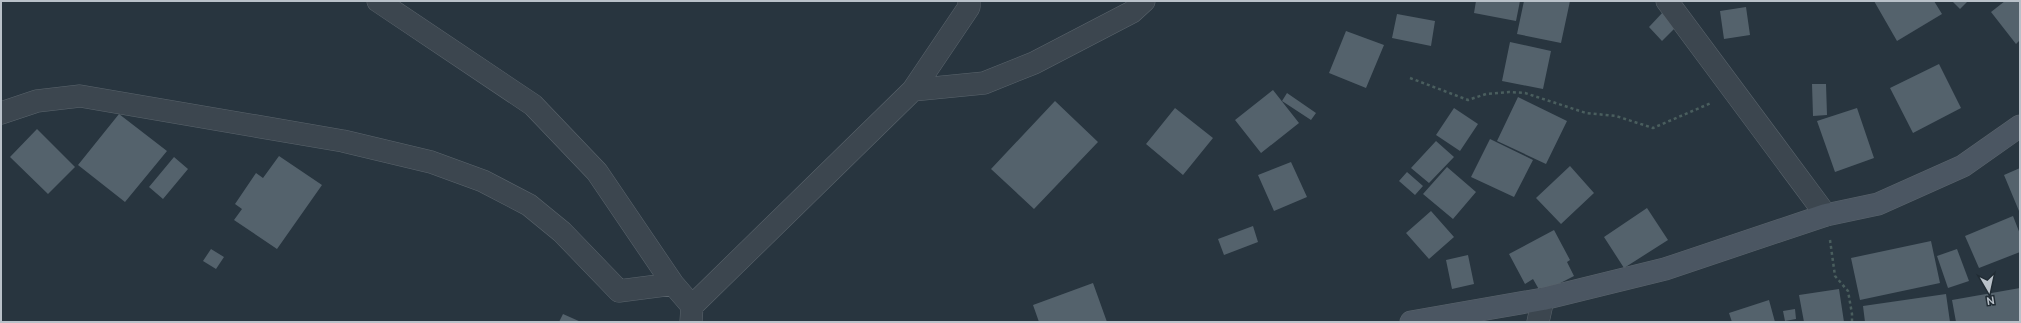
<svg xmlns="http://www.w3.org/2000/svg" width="2021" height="323" font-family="Ubuntu,sans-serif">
	<rect width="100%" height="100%" fill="#28353f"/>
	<!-- building -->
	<path fill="#54626c" d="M1476,1h44l-4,20 -42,-8z
		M1524,1h46l-9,42 -44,-9z
		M1874,1h60l8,13 -45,27z
		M1952,1h16l-8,8z
		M2005,1h15v39l-4,4 -25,-32z
		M1746,7l4,28 -26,4 -4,-28z
		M1664,11l14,14 -16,16 -13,-14z
		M1397,14l38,7 -4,25 -39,-8z
		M1346,31l38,14 -18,43 -37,-15z
		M1510,42l41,9 -8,38 -41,-8z
		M1939,64l22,44 -48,25 -23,-45z
		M1812,84h14l1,31 -14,1z
		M1273,90l26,33 -38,30 -26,-33z
		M1287,93l29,20 -5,7 -29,-19z
		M1518,97l49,24 -21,43 -49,-23z
		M1055,101l43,41 -64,67 -43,-40z
		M1175,108l38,30 -30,37 -37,-31z
		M1454,108l24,16 -18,27 -24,-16z
		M1857,108l17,50 -39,14 -18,-51z
		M119,114l48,37 -42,51 -47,-37z
		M37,129l38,38 -27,27 -38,-37z
		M1490,139l43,21 -19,37 -43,-20z
		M1436,141l18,16 -25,26 -18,-15z
		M279,156l43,29 -45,64 -43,-29 8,-11 -7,-5 21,-31 7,5z
		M174,157l14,12 -25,30 -14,-12z
		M1291,162l16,35 -33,14 -16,-36z
		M1570,166l24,27 -33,31 -25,-26z
		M1447,167l29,25 -23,27 -30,-25z
		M2020,168v43h-1l-15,-36z
		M1407,172l16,14 -8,9 -16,-14z
		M1647,208l21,32 -44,28 -20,-31z
		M1431,211l23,26 -25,22 -23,-26z
		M2013,216l7,18v18l-41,16 -14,-32z
		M1253,226l5,16 -34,13 -6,-16z
		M1554,230l16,30 -3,2 7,14 -33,17 -8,-14 -8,5 -16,-30z
		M1931,241l9,42 -80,17 -9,-42z
		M211,249l13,8 -8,12 -13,-8z
		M1957,249l12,32 -21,7 -11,-32z
		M1468,255l6,29 -22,5 -6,-29z
		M1093,283l14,39h-68l-6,-17z
		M2020,288v34h-64l-4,-22z
		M1839,289l5,33h-40l-5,-27z
		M1946,294l4,28h-85l-2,-16z
		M1769,300l6,22h-43l-3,-9z
		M1795,309l1,10 -11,2 -2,-10z
		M563,314l18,8h-22z"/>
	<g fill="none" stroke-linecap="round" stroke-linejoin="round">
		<!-- minor casing -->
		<g stroke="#5a646c" stroke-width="23">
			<path id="minor" d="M378,1l155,104 64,67 76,112 19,22 -1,16
				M1667,1l159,214
				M913,90l71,-7 50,-20 98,-51 12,-11
				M1,113l36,-12 43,-5 263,45 88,21 52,19 46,24 33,27 57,59 54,-7
				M692,306l221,-216 56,-83v-6
				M1538,322l5,-23"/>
		</g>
		<!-- secondary casing -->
		<g stroke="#5a646c" stroke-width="23">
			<path id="secondary" d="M1411,322l132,-23 122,-30 161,-54 52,-11 85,-38 57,-40"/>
		</g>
		<!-- path -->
		<path stroke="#4a5e5e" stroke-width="2.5" stroke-dasharray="3 3" stroke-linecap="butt" d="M1410,78l58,22 18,-6 23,-2 16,1 61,20 30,3 37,12 58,-25
			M1830,240l5,36 13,15 4,23v8"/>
		<!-- minor -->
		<use href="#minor" stroke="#3c464f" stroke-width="22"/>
		<!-- secondary -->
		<use href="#secondary" stroke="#4b5662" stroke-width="22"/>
	</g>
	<!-- border -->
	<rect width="2021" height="323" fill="none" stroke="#b9c1c9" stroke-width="4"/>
	<!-- north arrow -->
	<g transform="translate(1989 291) rotate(171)" stroke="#212c34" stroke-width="3" paint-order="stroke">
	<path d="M0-3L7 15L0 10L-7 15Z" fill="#b9c1c9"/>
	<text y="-6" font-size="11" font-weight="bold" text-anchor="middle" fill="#b9c1c9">N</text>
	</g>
</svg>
